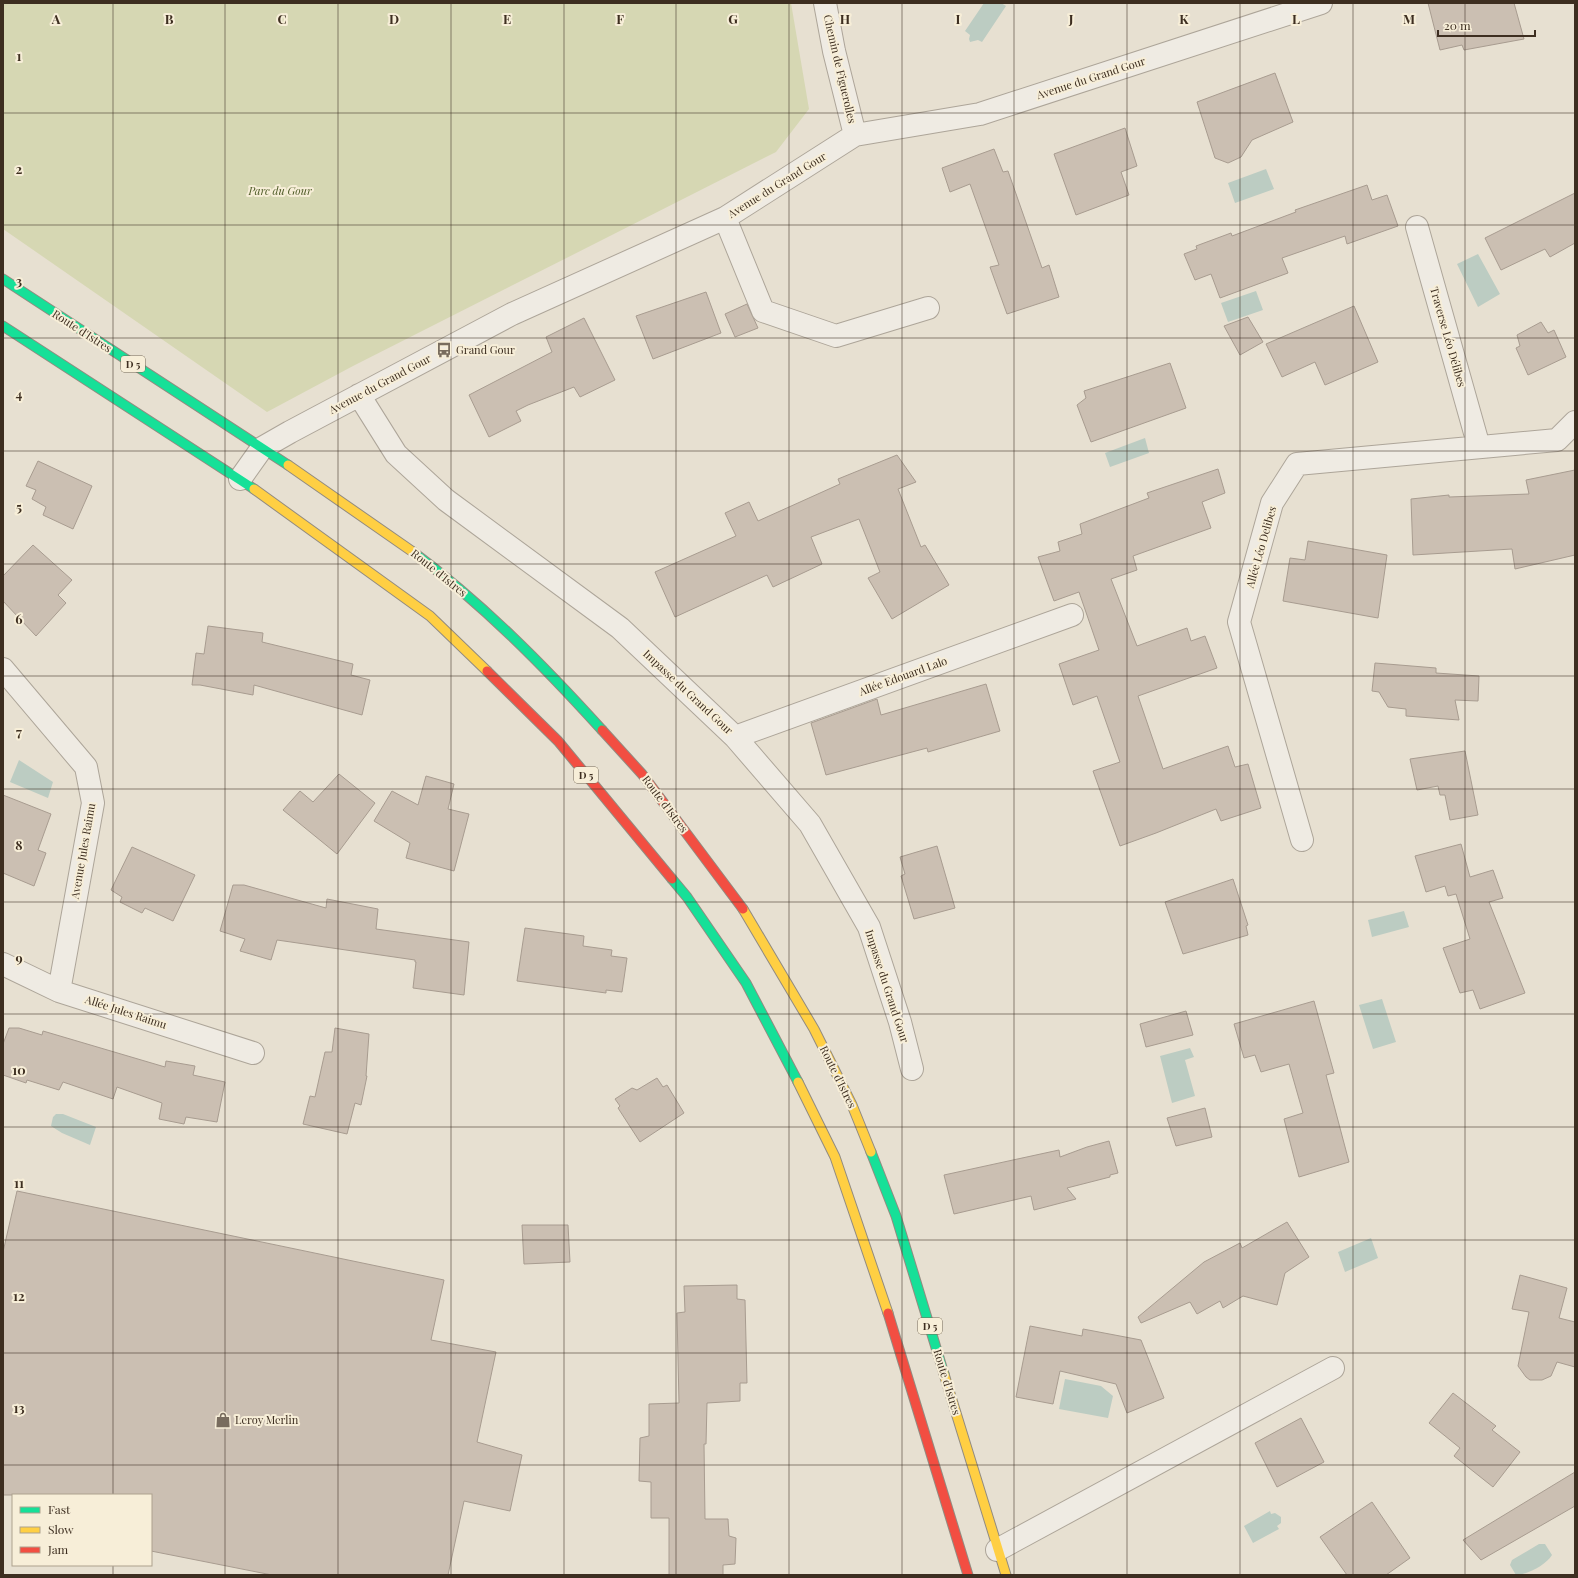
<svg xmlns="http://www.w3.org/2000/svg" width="1578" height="1578" font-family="'Playfair Display',serif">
	<rect width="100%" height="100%" fill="#e7e0d1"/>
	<!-- green -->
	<path fill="#d6d7b3" d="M3,3h788l18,106 -33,43 -423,214 -86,46 -264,-183z"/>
	<!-- water -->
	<path fill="#bcccc2" d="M984,3h17l5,3 -24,36 -4,-2 -8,2 -1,-3 1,-4 -5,-4z
		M1266,169l8,20 -39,14 -7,-20z
		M1478,254l22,40 -22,13 -21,-43z
		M1256,291l7,19 -35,12 -7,-19z
		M1145,438l4,15 -39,14 -5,-14z
		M19,760l34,22 -5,16 -38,-16z
		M1404,911l5,16 -37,10 -4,-17z
		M1382,999l14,43 -23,7 -14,-44z
		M1190,1048l4,9 -9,3 10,36 -23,7 -12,-47z
		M56,1114h7l33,13 -6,18 -28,-12 -11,-7 2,-9z
		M1371,1238l7,20 -33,14 -7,-20z
		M1065,1379l36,7 12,10 -5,22 -49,-9z
		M1270,1511l1,3 4,-1 6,4v6l-4,3 2,3 -26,14 -9,-17z
		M1539,1544h6l7,11c-6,10 -25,20 -36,20l-6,-10 2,-5z"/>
	<!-- building -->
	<path fill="#cbbfb2" stroke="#a89c90" d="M1428,3h86l10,36 -60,11 -2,-5 -22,5z
		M1275,73l18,49 -41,18 -11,17 -13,6 -13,-5 -18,-56z
		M1125,128l12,38 -16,6 8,23 -53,20 -22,-61z
		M994,149l9,23 5,-1 34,97 7,-3 10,32 -52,17 -17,-47 9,-2 -29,-81 -20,8 -8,-24z
		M1367,185l5,15 15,-5 11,31 -51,18 -2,-8 -63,22 6,15 -68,25 -9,-24 -16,6 -11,-26 13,-5 -1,-3 35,-13 1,3 64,-24 -1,-2z
		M1575,193v50l-25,14 -5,-8 -44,21 -16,-32z
		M706,292l15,41 -68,26 -17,-43z
		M747,304l11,24 -23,9 -10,-23z
		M1354,306l24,56 -53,23 -10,-23 -33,15 -16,-33z
		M1248,317l15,25 -23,13 -16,-29z
		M584,318l31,62 -35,17 -6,-10 -46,18 -12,6 5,10 -32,16 -20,-42 83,-43 -6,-15z
		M1541,322l7,11 6,-3 12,27 -38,18 -12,-27 4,-2 -3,-11z
		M1170,363l16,45 -95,34 -14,-37 9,-7 -2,-7z
		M897,455l19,27 -18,7 23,58 4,-2 24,40 -57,34 -24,-41 12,-6 -21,-53 -48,18 11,27 -49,23 -6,-12 -92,42 -20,-45 81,-36 -11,-23 24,-11 9,19 82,-37 -2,-5z
		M38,461l54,25 -19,43 -30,-14 3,-8 -14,-8 4,-9 -10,-4z
		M1218,469l7,24 -23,9 9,26 -78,28 4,14 -26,9 26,67 50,-18 4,13 14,-5 12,32 -79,28 25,73 65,-23 7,21 13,-3 13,44 -40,13 -5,-12 -60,24 -36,13 -27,-75 27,-9 -23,-66 -24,9 -14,-41 40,-14 -20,-58 -25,9 -16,-44 22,-6 -2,-9 24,-8 -2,-10 69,-26 -2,-5z
		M1575,470v85l-60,14 -3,-20 -99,6 -2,-56 38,-4v2l80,-3 -3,-14z
		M1308,541l79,14 -9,63 -95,-17 7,-43 15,2z
		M33,545l39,35 -14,15 8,8 -30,33 -33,-35v-25z
		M208,626l55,7 -1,9 91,22 -2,11 19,5 -8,35 -108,-30 -1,10 -53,-10h-8l4,-32 8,1z
		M1375,663l61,5v5l43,3 -1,25 -23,-1 4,20 -53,-4v-7l-18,-2 -9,-15 -7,-1z
		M986,684l14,47 -72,21 -1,-4 -101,27 -15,-52 66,-24 4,16z
		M1465,751l13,64 -28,5 -5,-25h-5l-2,-9 -21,4 -7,-31z
		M339,774l36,29 -38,51 -54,-44 17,-19 13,11z
		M426,776l28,8 -6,25 21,5 -15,57 -48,-13 4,-15 -36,-22 18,-30 26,14z
		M3,795l48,19 -13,36 8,3 -12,33 -31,-13z
		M1461,844l9,33 23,-7 10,28 -14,4 36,91 -45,16 -7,-19 -13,3 -17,-45 27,-9 -14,-45 -8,2 -3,-10 -19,6 -11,-36z
		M937,846l18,62 -41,11 -13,-43 4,-2 -5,-17z
		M132,847l63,28 -22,46 -28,-13 -3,5 -22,-11 2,-5 -11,-7z
		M1233,879l15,46 -2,1 2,9 -65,19 -18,-52z
		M233,885h11l82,23 1,-9 51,10 -2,20 93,13 -5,53 -51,-7 3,-26h-1v-2l-138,-20 -6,20 -31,-9 5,-12 -25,-8z
		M525,928l59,8 -1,10 29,4 -1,6 16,2 -5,34 -16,-2v3l-89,-12z
		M1314,1001l20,72 -8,2 23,87 -50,15 -15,-58 19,-6 -14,-49 -28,8 -6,-17 -11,3 -10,-34z
		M1186,1011l7,24 -47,12 -6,-23z
		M9,1028h10l23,7 1,-4 122,36 1,-6 29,5 -2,9 32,7 -8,40 -31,-5 -2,7 -25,-5 3,-16 -45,-16 -4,12 -50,-17 -4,8 -32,-10 -1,3 -23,-8v-31z
		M335,1028l34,6 -3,42h1l-6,29 -6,-2 -8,31 -44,-10 7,-28 5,1 10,-45h7z
		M657,1078l6,9 4,-2 17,28 -44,29 -22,-34 2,-2 -5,-7 17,-11 5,2z
		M1205,1108l7,29 -36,9 -9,-28z
		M1109,1141l9,32 -8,2v2l-43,11 9,11 -42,11 -3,-14 -77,18 -10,-39 115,-25 1,7 27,-10z
		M17,1191l427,89 -13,60 65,12 -19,90 45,13 -12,56 -46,-10 -16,74h-176l-121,-24v-56h-148v-243z
		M1287,1222l22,35 -24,16 -8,32 -34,-9 -20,12 -3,-7 -23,13 -7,-12 -49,21 -3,-6 66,-55 36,-19 2,5z
		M522,1225h46l2,37 -46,2z
		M1520,1275l47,13 -8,30 16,4v45l-18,-5 -6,14 -9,4h-12l-4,-3 -8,-11 11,-54 -17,-3z
		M737,1285v14l8,1 2,83h-7v18l-33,2 -1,41h-2l1,75h23l1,17 7,2 -1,26 -12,1v10h-54v-57h-18v-36l-12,-1 1,-43 9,-2v-32l30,-1 -2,-90 8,-1 -1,-26z
		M1030,1326l52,10 1,-7 58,11 23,58 -37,15 -11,-29 -56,-13 -7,33 -37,-7z
		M1453,1393l43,33 -4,4 28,22 -27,35 -39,-31 6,-8 -31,-25z
		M1301,1418l23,44 -47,25 -22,-44z
		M1575,1472v34l-94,54 -18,-20z
		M1372,1502l38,56 -24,17h-39l-27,-38z"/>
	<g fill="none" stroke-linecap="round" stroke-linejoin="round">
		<!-- street casing -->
		<g stroke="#ada599" stroke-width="24">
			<path id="street" d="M825,3l9,48 21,84
				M725,218l38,93 73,25 92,-28
				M1417,227l62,220
				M359,395l37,59 50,46 174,128 115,109 75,87 59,103 31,95 12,47
				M240,479l22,-31 28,-16 222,-118 213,-96 130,-83 125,-21 341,-111
				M3,669l83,98 7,36 -34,188
				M735,737l337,-122
				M1302,840l-63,-218 33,-119 25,-39 260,-24 18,-18
				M3,964l56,27 194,62
				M997,1550l336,-182"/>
		</g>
		<!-- fast casing -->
		<g stroke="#928b80" stroke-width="11">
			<path id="fast" d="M3,279l285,186
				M3,326l251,163
				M413,552c70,52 131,114 189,178
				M672,879l15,18 59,86 52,99
				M871,1152l25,64 48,158"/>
		</g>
		<!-- slow casing -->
		<g stroke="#928b80" stroke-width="11">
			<path id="slow" d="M288,465l125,87
				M254,489l176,127 57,55
				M743,909l71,120 38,76 19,47
				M798,1082l37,75 53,156
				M944,1374l62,201"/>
		</g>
		<!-- jam casing -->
		<g stroke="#928b80" stroke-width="11">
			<path id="jam" d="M487,671l71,70 114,138
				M602,730l40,44 101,135
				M888,1313l80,262"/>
		</g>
		<!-- street -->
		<use href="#street" stroke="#efebe3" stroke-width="22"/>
		<!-- fast -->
		<use href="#fast" stroke="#16e098" stroke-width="9"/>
		<!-- slow -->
		<use href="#slow" stroke="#ffcf43" stroke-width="9"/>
		<!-- jam -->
		<use href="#jam" stroke="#f24e42" stroke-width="9"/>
	</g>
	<!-- grid -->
	<path fill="none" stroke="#3d2e20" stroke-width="1" stroke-opacity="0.55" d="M113,3v1492M225,3v1572M338,3v1572M451,3v1572M564,3v1572M676,3v1572M789,3v1572M902,3v1572M1014,3v1572M1127,3v1572M1240,3v1572M1353,3v1572M1465,3v1572M3,113h1572M3,225h1572M3,338h1572M3,451h1572M3,564h1572M3,676h1572M3,789h1572M3,902h1572M3,1014h1572M3,1127h1572M3,1240h1572M3,1353h1572M3,1465h1572M113,1565v10"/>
	<!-- icons -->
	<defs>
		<g id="bus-bare" transform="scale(1.2)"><path d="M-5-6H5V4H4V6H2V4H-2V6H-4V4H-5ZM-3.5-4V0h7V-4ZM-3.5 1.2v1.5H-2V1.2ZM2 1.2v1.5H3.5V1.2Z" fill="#786c5e" stroke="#f7eed8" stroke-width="2.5" paint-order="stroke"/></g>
		<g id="shop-bare" transform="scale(1.2)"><path d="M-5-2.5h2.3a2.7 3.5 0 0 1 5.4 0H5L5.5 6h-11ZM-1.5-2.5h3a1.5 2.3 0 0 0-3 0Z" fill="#786c5e" stroke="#f7eed8" stroke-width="2.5" paint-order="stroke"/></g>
	</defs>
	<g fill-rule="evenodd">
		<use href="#bus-bare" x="444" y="350"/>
		<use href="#shop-bare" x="223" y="1420"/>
	</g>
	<g text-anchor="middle" stroke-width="4" stroke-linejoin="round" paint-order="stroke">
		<!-- shield labels -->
		<g fill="#f7eed8" stroke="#756857" stroke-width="1">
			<rect x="121" y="356" width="24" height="16" rx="3"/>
			<rect x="574" y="767" width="24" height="16" rx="3"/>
			<rect x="918" y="1318" width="24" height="16" rx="3"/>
		</g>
		<g font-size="10" font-weight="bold" fill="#3d2e20">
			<text x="133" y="368">D 5</text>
			<text x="586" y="779">D 5</text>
			<text x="930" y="1330">D 5</text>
		</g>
		<!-- street labels -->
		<g font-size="11" fill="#3d2e20" stroke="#f7eed8">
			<text transform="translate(840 69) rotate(77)" y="4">Chemin de Figuerolles</text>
			<text transform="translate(1091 78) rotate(-18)" y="4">Avenue du Grand Gour</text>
			<text transform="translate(777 185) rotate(-32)" y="4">Avenue du Grand Gour</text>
			<text transform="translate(82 331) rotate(33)" y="4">Route d'Istres</text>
			<text transform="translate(1448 337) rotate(74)" y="4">Traverse Léo Délibes</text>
			<text transform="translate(380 384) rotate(-28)" y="4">Avenue du Grand Gour</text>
			<text transform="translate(1261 547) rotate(-74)" y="4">Allée Léo Delibes</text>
			<text transform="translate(439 573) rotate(39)" y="4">Route d'Istres</text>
			<text transform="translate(903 676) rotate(-20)" y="4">Allée Edouard Lalo</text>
			<text transform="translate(688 692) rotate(43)" y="4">Impasse du Grand Gour</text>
			<text transform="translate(665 804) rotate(53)" y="4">Route d'Istres</text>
			<text transform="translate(83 851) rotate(-80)" y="4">Avenue Jules Raimu</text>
			<text transform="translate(887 986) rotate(72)" y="4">Impasse du Grand Gour</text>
			<text transform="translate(126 1012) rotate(18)" y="4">Allée Jules Raimu</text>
			<text transform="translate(838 1077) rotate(64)" y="4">Route d'Istres</text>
			<text transform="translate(947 1382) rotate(73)" y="4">Route d'Istres</text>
		</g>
		<!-- park labels -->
		<g font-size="11" font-style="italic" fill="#4d5a26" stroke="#f7eed8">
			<text x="280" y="195">Parc du Gour</text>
		</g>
		<!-- poi labels -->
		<g font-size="11" fill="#3d2e20" stroke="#f7eed8" text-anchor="start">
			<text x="456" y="354">Grand Gour</text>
			<text x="235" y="1424">Leroy Merlin</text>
		</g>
	</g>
	<g font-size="13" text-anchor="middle" font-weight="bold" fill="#3d2e20" stroke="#f7eed8" stroke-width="4" stroke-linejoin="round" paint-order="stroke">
		<text x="56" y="24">A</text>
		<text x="169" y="24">B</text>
		<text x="282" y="24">C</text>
		<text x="394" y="24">D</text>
		<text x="507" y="24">E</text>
		<text x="620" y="24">F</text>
		<text x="733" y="24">G</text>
		<text x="845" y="24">H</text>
		<text x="958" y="24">I</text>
		<text x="1071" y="24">J</text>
		<text x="1184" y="24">K</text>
		<text x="1296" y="24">L</text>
		<text x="1409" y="24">M</text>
		<text x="19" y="61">1</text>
		<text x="19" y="174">2</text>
		<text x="19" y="286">3</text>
		<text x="19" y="399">4</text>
		<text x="19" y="512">5</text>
		<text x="19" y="624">6</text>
		<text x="19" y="737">7</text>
		<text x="19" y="850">8</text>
		<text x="19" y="963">9</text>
		<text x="19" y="1075">10</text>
		<text x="19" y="1188">11</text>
		<text x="19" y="1301">12</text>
		<text x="19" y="1413">13</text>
	</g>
	<!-- border -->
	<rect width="1578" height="1578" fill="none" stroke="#3d2e20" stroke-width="8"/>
	<!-- legend -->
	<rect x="12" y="1494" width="140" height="72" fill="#f7eed8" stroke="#ada18e"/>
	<rect x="20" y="1507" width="20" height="6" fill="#16e098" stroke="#ada18e"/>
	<text x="48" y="1514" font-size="12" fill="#3d2e20">Fast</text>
	<rect x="20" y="1527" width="20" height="6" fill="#ffcf43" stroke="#ada18e"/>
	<text x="48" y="1534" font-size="12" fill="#3d2e20">Slow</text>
	<rect x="20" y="1547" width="20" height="6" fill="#f24e42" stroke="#ada18e"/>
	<text x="48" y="1554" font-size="12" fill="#3d2e20">Jam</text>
	<!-- scale -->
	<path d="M1438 30v6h97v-6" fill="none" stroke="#3d2e20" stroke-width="2"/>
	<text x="1444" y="30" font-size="12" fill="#3d2e20" stroke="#f7eed8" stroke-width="3" paint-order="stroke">20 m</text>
</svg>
